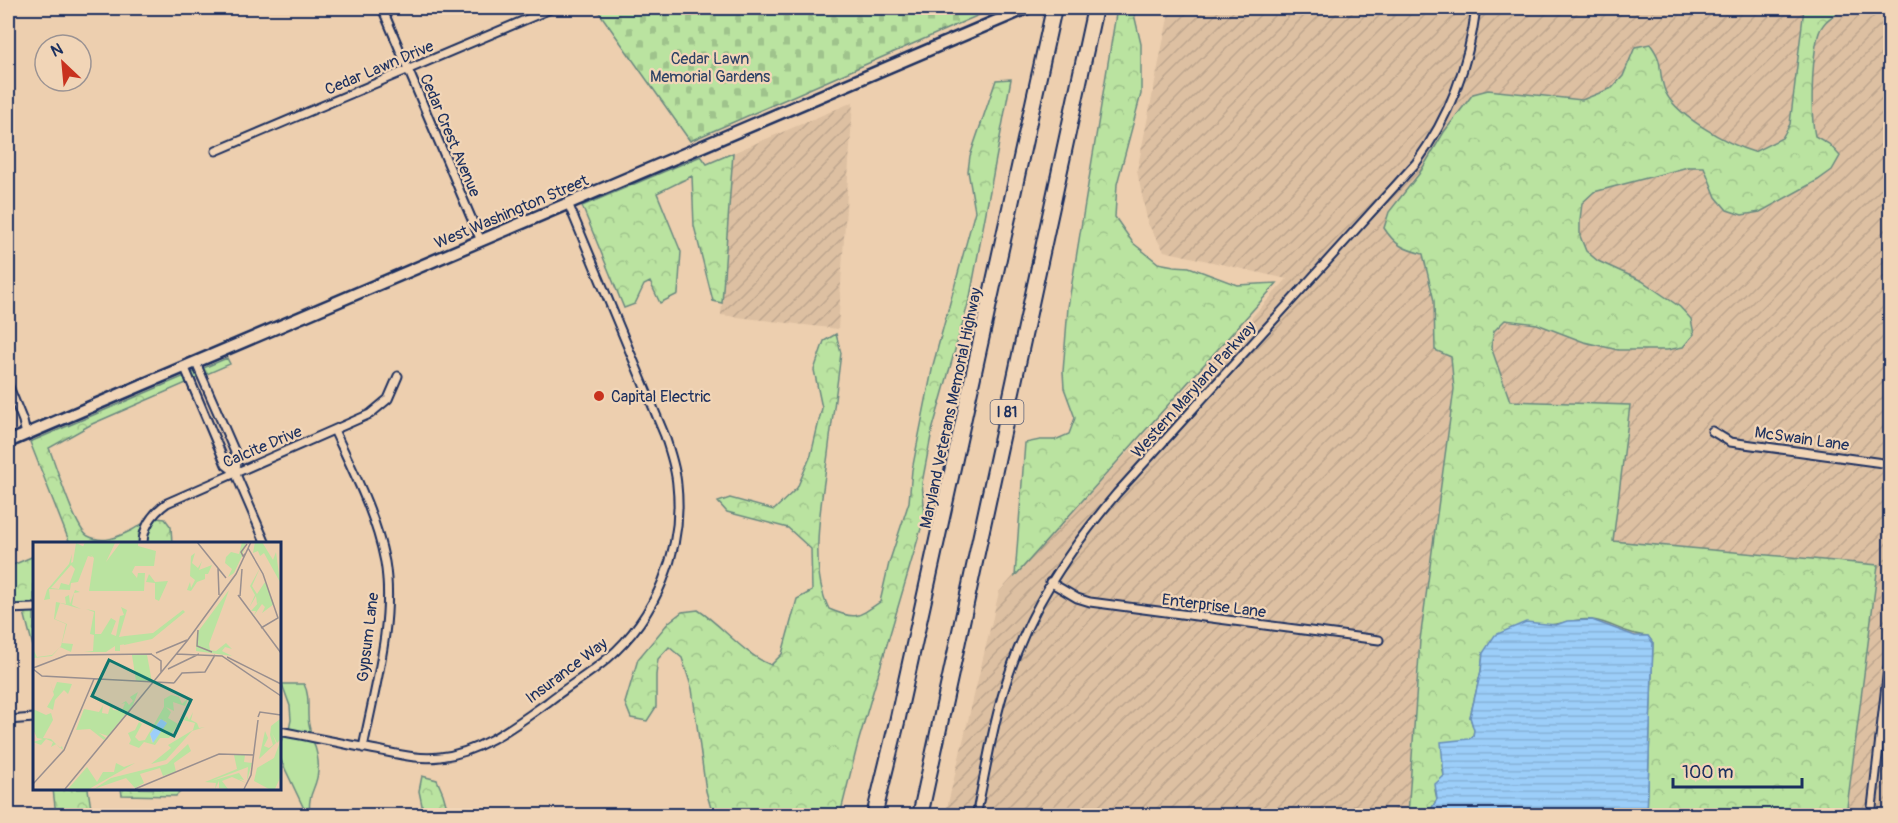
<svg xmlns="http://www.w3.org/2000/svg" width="1898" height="823" font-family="Pangolin,sans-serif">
	<defs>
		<pattern id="industrial-furrows" width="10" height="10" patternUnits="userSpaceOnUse" patternTransform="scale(1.5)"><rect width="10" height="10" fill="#ddc0a2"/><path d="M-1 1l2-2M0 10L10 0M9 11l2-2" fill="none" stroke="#bda58e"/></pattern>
		<pattern id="forest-crowns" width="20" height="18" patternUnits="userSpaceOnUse" patternTransform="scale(1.5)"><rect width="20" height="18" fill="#bae3a0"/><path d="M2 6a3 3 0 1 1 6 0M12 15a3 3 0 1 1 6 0" fill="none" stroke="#9fc38c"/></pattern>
		<pattern id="cemetery-stones" width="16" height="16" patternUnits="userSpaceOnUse" patternTransform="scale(1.5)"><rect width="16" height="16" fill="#bae3a0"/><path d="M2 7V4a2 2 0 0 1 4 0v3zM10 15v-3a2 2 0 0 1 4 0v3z" fill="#9fc38c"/></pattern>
		<pattern id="water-rules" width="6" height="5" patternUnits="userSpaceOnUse" patternTransform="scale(1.5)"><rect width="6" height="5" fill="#9ccef9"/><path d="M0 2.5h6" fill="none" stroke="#86b1d8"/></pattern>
	</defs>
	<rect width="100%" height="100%" fill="#edcfaf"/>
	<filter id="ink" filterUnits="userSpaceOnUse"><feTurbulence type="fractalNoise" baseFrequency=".0167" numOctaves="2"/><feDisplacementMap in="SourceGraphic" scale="12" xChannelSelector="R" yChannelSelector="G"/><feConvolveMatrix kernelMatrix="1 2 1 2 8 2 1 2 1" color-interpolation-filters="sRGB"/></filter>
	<g filter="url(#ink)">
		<!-- industrial -->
		<path fill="url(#industrial-furrows)" d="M1170,8h128l11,5 -1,-5h582v807l-945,1 54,-224 288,-313 -123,-28 -16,-27 -11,-53z
			M853,102l-15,227 -117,-14 12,-162z"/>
		<!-- green -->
		<path fill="#bae3a0" stroke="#6a897f" stroke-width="1.5" d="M282,684h22c7,14 2,27 5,41 3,16 11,30 9,46 -1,18 -11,21 -8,44h-3l-28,-59v-13l10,-13 2,-10 -1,-14z"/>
		<!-- forest -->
		<path fill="url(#forest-crowns)" stroke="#6a897f" stroke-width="1.5" d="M1117,8h20l-3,6 7,30v50l-24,90 -2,33 18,26 25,20 16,3 15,1 48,18 40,-2 -262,293 10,-133 15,-3h15l14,-6 6,-16 -11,-30 -1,-16 5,-65z
			M1804,8h35v4c-10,6 -18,12 -21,24 -6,22 -8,78 -3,100l14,8 11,12 -8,14 -14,10 -58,32 -18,3 -15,-5 -11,-13 -12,-30h-16l-94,25 -12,11 -2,17v16l6,15 12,10 44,20 38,26 11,12 3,15 -11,13 -16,3h-49l-34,-8 -47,-18 -32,-4 -11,11 -3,16 19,54 120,4 -17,136 265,24 -32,250h-199l6,-172 -5,-7c-22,-1 -35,-13 -55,-16 -17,-3 -31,5 -47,5l-63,28 -2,18 -11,46 4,13 -1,6 -31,29 2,11 -9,14 2,9 -9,16h-20l12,-175 34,-251 -3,-32 -16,-7 -1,-49 -11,-47c-20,-5 -28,-9 -39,-26l5,-16 30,-38 25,-42 29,-38 15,-4 94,10 30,-12 11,-12 12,-29 15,-3c15,20 7,24 14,44 7,26 66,57 90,64l28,-14 8,-14z
			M1011,79l-41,218 -38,134 -10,52 3,32 -67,228 -18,72h-127l-7,-24 -14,-102 -10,-31 -13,-11 -11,12 -2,16v32l-9,14 -16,-3 -6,-15 13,-44 31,-37 13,-10 16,-2c25,16 45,44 73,55l11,-11 15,-55 15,-8 -1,-42 -23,-21 -61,-16 -9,-10 12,-4 44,12 23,-22 14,-33 11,-47 -8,-38 10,-29 12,-7 5,19c-4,34 -9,67 -13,101 -6,45 -20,114 1,155 26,11 28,9 51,-7l9,-39 20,-61 3,-32 21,-105 42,-154 -7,-40 2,-15 26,-76z
			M733,153l-11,150 -9,-2 -19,-75 -2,-50 -35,17 24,59 -3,42 -18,9 -10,-21 -6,3 -9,19 -11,4 -42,-102 119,-50 6,8z
			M227,358l3,6 -138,60 -43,24c7,17 26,81 39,88 15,8 30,1 44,-6 12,-7 19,-14 33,-11l6,8 1,17h-109l6,-3 -39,-99z
			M34,556v94l-10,-38 -16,1v-46z
			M422,776l15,4 6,14 6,21h-25l-5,-24z
			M53,789h35l4,26h-36z
			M121,789v-1l62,1 -7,7 -54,-1z"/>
		<!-- cemetery -->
		<path fill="url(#cemetery-stones)" stroke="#6a897f" stroke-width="1.5" d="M596,8h399l-305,133z"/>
		<!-- water -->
		<path fill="url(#water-rules)" stroke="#688ebb" stroke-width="1.5" d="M1592,620l43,16h13l5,7 -6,172h-219l9,-16 -2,-15 9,-8 -3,-34 28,-3 4,-3 1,-6 -4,-13 11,-46 2,-18 12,-18 31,-13 30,3 11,-4z"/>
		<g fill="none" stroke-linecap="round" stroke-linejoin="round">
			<!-- street casing -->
			<g stroke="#1b2f5e" stroke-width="11">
				<path id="street" d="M382,8l99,233
					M216,151l337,-143
					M196,363l42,96 -3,13
					M185,368l41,97 9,7 31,72
					M8,384l15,37 3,14
					M334,430c20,43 42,85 51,132 10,59 -11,128 -22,186
					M1712,431l18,11 160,22
					M143,544c0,-18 10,-31 24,-41l203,-89 18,-15 10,-23
					M1050,582l27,16 13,4 289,38
					M8,609l26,-1
					M8,720l26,-2
					M279,731c33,6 65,13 98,19 20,4 42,10 63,7 40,-4 77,-33 108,-55 19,-15 40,-27 59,-43 49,-42 77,-110 70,-174 -1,-17 -7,-33 -12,-49l-97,-233
					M976,816c10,-46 17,-94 32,-139 23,-71 61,-127 109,-184l299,-330c34,-47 53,-98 60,-155
					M1871,816l19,-165"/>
			</g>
			<!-- secondary casing -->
			<g stroke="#1b2f5e" stroke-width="15">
				<path id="secondary" d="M8,442l1019,-434"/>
			</g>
			<!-- highway casing -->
			<g stroke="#1b2f5e" stroke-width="18">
				<path id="highway" d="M874,816l23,-94 157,-714
					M920,816l175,-808"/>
			</g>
			<!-- street -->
			<use href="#street" stroke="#f1d5b7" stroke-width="7"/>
			<!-- secondary -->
			<use href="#secondary" stroke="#f1d5b7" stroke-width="10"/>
			<!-- highway -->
			<use href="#highway" stroke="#f1d5b7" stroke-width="14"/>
		</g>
	</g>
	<!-- markers -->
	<circle fill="#c8321e" stroke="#f1d5b7" stroke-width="2" cx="599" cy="396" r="6"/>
	<g text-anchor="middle" stroke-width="4.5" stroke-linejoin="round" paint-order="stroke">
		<!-- shield labels -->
		<rect fill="#f1d5b7" stroke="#5b6179" stroke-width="1.5" x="990.5" y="400" width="33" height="24" rx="4.5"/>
		<g font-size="15" font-weight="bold" fill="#1b2f5e">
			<text x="1007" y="417">I 81</text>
		</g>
		<!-- park labels -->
		<g font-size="16" fill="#2b4165" stroke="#f1d5b7">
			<text x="710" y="64">Cedar Lawn<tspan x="710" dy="18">Memorial Gardens</tspan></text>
		</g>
		<!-- street labels -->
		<g font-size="16" fill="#1b2f5e" stroke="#f1d5b7">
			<text transform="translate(379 67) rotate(-23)" y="6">Cedar Lawn Drive</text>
			<text transform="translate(451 135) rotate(67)" y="6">Cedar Crest Avenue</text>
			<text transform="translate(511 211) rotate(-23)" y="6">West Washington Street</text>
			<text transform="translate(1193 389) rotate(-48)" y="6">Western Maryland Parkway</text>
			<text transform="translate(950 408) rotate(-78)" y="6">Maryland Veterans Memorial Highway</text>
			<text transform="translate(1802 438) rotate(8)" y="6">McSwain Lane</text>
			<text transform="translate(262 446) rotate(-23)" y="6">Calcite Drive</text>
			<text transform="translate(1214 605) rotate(7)" y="6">Enterprise Lane</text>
			<text transform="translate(367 637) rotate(-83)" y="6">Gypsum Lane</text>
			<text transform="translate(566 670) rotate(-37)" y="6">Insurance Way</text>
		</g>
		<!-- poi labels -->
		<g font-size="16" fill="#1b2f5e" stroke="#f1d5b7" text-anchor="start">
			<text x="611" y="402">Capital Electric</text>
		</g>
	</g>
	<!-- overview -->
	<g transform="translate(33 542)">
		<rect width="248" height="248" fill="#edcfaf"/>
		<path d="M52,0l30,1 -9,19 15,-20h17v4l18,5 -2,15h-19l-3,6 5,6 1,-5h7l-1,18h-55l5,-33 -11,-11zM116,32l6,8 13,-1 -9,20 -4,-2v-16l-9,-1zM150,68l2,2 -33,27 -28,6 1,-9 28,-3z" fill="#bae3a0"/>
		<path d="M209,0h4l-4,14 -8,17 -6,4 4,-8 -7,-6 1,-6 5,-5 8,2zM222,0h7l11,18 3,-8 4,30 -16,-29 -4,3 -2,-5 -5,2zM43,1l13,6 3,8 -4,-1 -10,26 -7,1 -1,7 -21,-1 1,10 -6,1 3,-10 22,-26 3,-10 -1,9 2,-1zM38,23l4,4 -6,16 -8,-2 -2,6 -8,-1zM162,11l-3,10 6,5 4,-7 -3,9 13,-5 -4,9h-3v5l-8,3 -6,9 -4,-1 3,-8 1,6 4,-8 -5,-4 1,-20zM227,26l-8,18 5,8 8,-12 9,22 -12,9 3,-6 -3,-3 -9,13 3,-6h-5l9,-10 -3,3 -1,-8 -7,12 6,-13 -5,-9zM42,48l5,2 -6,1 -2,12 9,4 -21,-6 -5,16 12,5 -5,19 11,1 -2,8 -11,-5 -8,9 -19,2v-9l4,8 15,-2 9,-9 5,-22 -12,-5 2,-17 10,2 -1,-7 4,-2 1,9zM196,48l-20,54 1,6 6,1 10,-8 6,6 -7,-2 -3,4 10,5 -36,-5 1,-18zM88,65l6,3 -8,27 6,-1 1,8 -6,1v6h-5v-5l-9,6h-22l9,-1 1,-16 -4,-1 4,-22 -8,-3 9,2v23h6l10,-16 5,3 -5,13 5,2 4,-20 4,-1zM17,138l3,12 4,-10 15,2 -4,10 -4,-4 -9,10 -2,10 -6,-3 7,-12zM105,150l-5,13 -25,31 -9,-3 7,5 -2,2 -14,-11 -14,1 8,-21 15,3 4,-7 -1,8 6,1 3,-11 2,7 9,1 3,-8 -4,1 5,-3 3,4 4,-4 -3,-4zM138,153l8,2 3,7 6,-6v1l-3,7 -12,-4 1,9 -8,-4 5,5 -3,6 10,6 -9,14h-9l-5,7 -11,-3 -5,6 -10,-4 2,-4 -3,-7 7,-3 4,-8 3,2 -7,13 4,4 6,-1 19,-33v-8zM127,177l7,3 -15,21 -2,-9zM0,167l13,6 5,-2 2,7 -10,18 8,1 9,9 2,-2 1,4 -7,-6 -5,3 2,-5 -7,-3 -5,6 -8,-3 10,-3 -6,-1 -4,-9zM160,170l-2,8 6,3 2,5 6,-1 -13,4 -26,29 -15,4 20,-16 -3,-3 25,-15 2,-7 -12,-3 4,-4 2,4zM247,177v21l-3,3 -5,-10 4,10 -17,16 6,-28 3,7 -4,8 5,2 4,-3 -3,-10 1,-9zM155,202l3,7 -17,12 2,9 -13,4 -3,-8 -20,6 4,9 -9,5 -9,-10 -32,11 17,-11 56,-14zM201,213h11l-1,7 8,1 -5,18 1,-14 -37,14 28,-8 5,7 -5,-1 7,4 -14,-6 -10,4 6,8 -9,-1v-7l-4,8 1,-6 -11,-1 32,-13zM83,221l8,4 11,-4 -46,26h-21l19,-22 10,15 6,-10h11z" fill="#bae3a0" fill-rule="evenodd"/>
		<path d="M99,113h15l5,27 -16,-1z" fill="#bae3a0"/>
		<path d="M247,200v36l-5,11h-6l-15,-8 3,-13 17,-10z" fill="#bae3a0"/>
		<path d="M128,177l6,4 -14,20 -3,-9z" fill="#9ccef9"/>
		<path fill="none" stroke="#998f8f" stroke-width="1.5" d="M164,0l29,36M215,6l15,26 15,44 -17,10M213,11l-3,3 -2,-4 6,-8M185,26l1,27M205,53l43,58M207,54l2,-27M165,88l-1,16 15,6M123,111l31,-13M118,112l10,7v12M143,112l46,2 59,40M194,115l54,27M0,126l34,-13 85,-1M0,127l9,7 132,7M135,127l31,-15M141,141l8,-10 23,-1 10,-17M225,175l2,-5 21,3M0,242l31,-34 30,-71M32,247l122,-148 49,-67 15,-32M102,247l84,-35 35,1M211,247l7,-14 7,-55"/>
		<path fill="#0f766e" fill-opacity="0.15" stroke="#0f766e" stroke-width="3" d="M76,118l82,40 -17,36 -82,-40z"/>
		<rect width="248" height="248" fill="none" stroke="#1b2f5e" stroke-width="3"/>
	</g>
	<!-- margin -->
	<rect width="1898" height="823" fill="none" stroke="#f1d5b7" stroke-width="30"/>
	<rect x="15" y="15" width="1868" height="793" fill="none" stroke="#1b2f5e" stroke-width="2" filter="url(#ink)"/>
	<!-- north arrow -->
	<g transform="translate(63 63) rotate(334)"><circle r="28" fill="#f1d5b7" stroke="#9b9393" stroke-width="1.5"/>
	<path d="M0-4.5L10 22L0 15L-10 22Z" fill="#c8321e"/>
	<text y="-9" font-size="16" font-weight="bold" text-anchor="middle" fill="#1b2f5e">N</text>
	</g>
	<!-- scale -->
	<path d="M1673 778v9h129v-9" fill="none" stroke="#1b2f5e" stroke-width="3"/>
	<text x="1682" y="778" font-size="18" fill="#1b2f5e" stroke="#f1d5b7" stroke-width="4.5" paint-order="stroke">100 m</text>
</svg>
